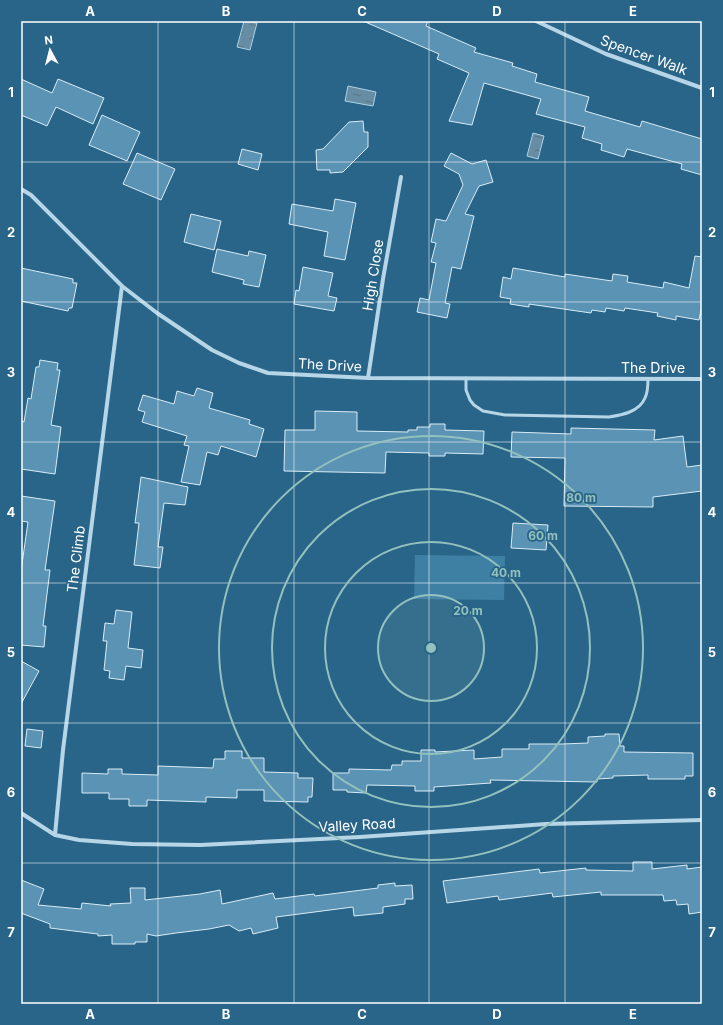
<svg xmlns="http://www.w3.org/2000/svg" width="723" height="1025" font-family="Inter,sans-serif">
	<defs>
		<pattern id="water-ripples" width="26" height="14" patternUnits="userSpaceOnUse"><rect width="26" height="14" fill="#668da3"/><path d="M2 4q2-2 4 0t4 0M15 11q2-2 4 0t4 0" fill="none" stroke="#5c7380"/></pattern>
	</defs>
	<rect width="100%" height="100%" fill="#296588"/>
	<!-- grass -->
	<path fill="#3e80a4" d="M415,555l90,1 -1,44 -90,-1z"/>
	<!-- water -->
	<path fill="url(#water-ripples)" stroke="#abd3e8" d="M244,21l13,2 -7,27 -13,-3z
		M348,86l28,6 -3,14 -28,-5z
		M533,133l11,3 -6,23 -11,-3z"/>
	<!-- building -->
	<path fill="#5a93b3" stroke="#d9ecf7" d="M363,21h65l-2,5 50,22 -2,4 39,11 -1,3 25,8 -2,8 54,15 -4,14 55,16 2,-6 60,18v36l-21,-6 1,-5 -55,-15 -3,8 -23,-7 1,-6 -20,-6 3,-11 -49,-13 5,-15 -57,-16 -12,42 -23,-4 20,-48 -32,-14 2,-5z
		M21,79l31,14 6,-14 46,19 -11,26 -37,-17 -9,19 -26,-11z
		M102,115l38,17 -13,29 -38,-16z
		M363,121l1,11h4v15l-25,25 -13,1v-3h-13l-1,-20 7,-1 26,-27z
		M242,149l20,5 -4,16 -20,-6z
		M137,153l38,16 -14,31 -38,-16z
		M451,153l21,11 14,-4 7,22 -14,4 -14,28 9,2 -13,53 -9,-2 -7,36 5,1 -3,14 -30,-6 3,-14 9,2 7,-37 -5,-1 5,-19 -5,-1 5,-23 10,2 17,-36 -4,-11 -15,-8z
		M335,199l21,4 -11,57 -21,-4 4,-24 -39,-8 3,-20 41,7z
		M191,214l30,7 -7,29 -30,-8z
		M217,249l31,7 1,-5 17,4 -7,32 -16,-3 1,-4 -32,-8z
		M695,256l7,1v48l-3,15 -23,-4v4l-19,-4 1,-3 -33,-5 -1,3 -18,-3 -1,4 -13,-2 -1,3 -62,-9v3l-19,-3 1,-5 -11,-2 3,-20 8,2 2,-11 52,9v-3l47,7 1,-7 15,2 -1,6 36,6 1,-6 25,6z
		M303,267l30,6 -5,23 9,2 -3,13 -40,-7 2,-14 3,1z
		M21,268l52,11v4h4l-5,25h-3l-1,3 -47,-10z
		M40,360l18,3 -1,7h3l-9,55 10,2 -6,47 -34,-5v-48l3,1 4,-24 3,1 5,-32h3z
		M197,388l16,5 -4,15 41,12 -1,4 15,5 -8,28 -35,-11 -3,9 -11,-3 -7,33 -19,-3 8,-36 -5,-1 3,-9 -45,-14 3,-10 -7,-2 5,-15 31,9 3,-13 17,5z
		M315,411l42,1v19l51,1v-2h9v-3h13v-3h15v6l39,1 -1,23 -38,-1v3h-16v-3l-43,-1 -1,21 -101,-2 1,-41h30z
		M571,428l84,2 -1,10 29,-4 4,31 15,-2v26l-49,6v10l-89,-1 1,-48 -54,-1 1,-25 59,2z
		M141,477l47,10 -3,18 -21,-2 -6,44h5l-3,21 -26,-3 5,-42h-4z
		M21,496l34,5 -10,69h5l-7,56h3l-2,21 -23,-2v-74l7,-49 -7,-1z
		M513,523l35,2 -2,25 -35,-2z
		M116,610l16,2 -4,36 15,2 -2,18 -15,-2 -2,14 -15,-2 1,-7 -6,-1 3,-29h-4l2,-18 9,1z
		M21,661l18,10 -18,33z
		M27,729l16,2 -2,17 -16,-2z
		M605,734h14l1,12h4v6l69,1v23h-8v3h-37v-4l-35,1v2l-16,1v3l-107,-2 1,3 -57,4v4h-19v-5l-48,-1 -1,8 -19,-1v-2h-14v-17h16v-4l42,1 1,-5h10v-4h19v-11h14v2l39,-2v9l28,-2v-8h27v-5h33l26,-1v-6l17,-1z
		M225,751h17v7h22v14l34,1v5h15l-1,19h-4v5l-44,-1v-11h-27v8l-31,-1v5l-59,-2v6h-18v-7h-20v-6h-27v-20l26,1v-5h14v5l36,1v-9l55,2 1,-9h11z
		M633,862h19v7l35,-4v4l15,-2v45l-13,2 -1,-10 -11,1 -1,-5 -12,1 -1,-6h-62v-3l-48,5 -1,-4 -53,7 -1,-4 -51,7 -4,-22 96,-12 1,4 46,-5v2l47,1z
		M21,880l23,9 -6,16 43,4 1,-6 29,3 -1,-2 21,-1 -1,-15h15v12l55,-6 20,-4 2,14 51,-11 2,6 39,-5 1,2 63,-8v-3l17,-2v3l17,-1 1,14h-8v5l-22,3v6l-29,3 -1,-9 -77,10 2,11 -25,6 -2,-6 -12,3 -10,-6 -20,4 -33,4 -20,3 -9,-2v8h-12v2h-23v-9l-14,1v-2l-48,-6v-4l-29,-11z"/>
	<g fill="none" stroke-linecap="round" stroke-linejoin="round">
		<!-- lane -->
		<path stroke="#b6d6e8" stroke-width="3" d="M466,378v12l4,10 4,5 9,6 22,4 104,2c13,-2 30,-5 36,-19 3,-6 3,-13 3,-19"/>
		<!-- street -->
		<path stroke="#b6d6e8" stroke-width="4" d="M536,21l70,33 96,34
			M21,189l10,6 91,91 35,27 55,37 27,13 29,10 100,5 334,1
			M368,378l15,-99 18,-102
			M21,813l34,22 24,5 53,4 68,1 160,-8 186,-13 156,-4
			M55,835l8,-85 59,-464"/>
	</g>
	<!-- grid -->
	<path fill="none" stroke="#fff" stroke-width="1" stroke-opacity="0.55" d="M158,21v983M294,21v983M429,21v983M565,21v983M21,162h681M21,302h681M21,442h681M21,583h681M21,723h681M21,863h681"/>
	<!-- distance rings -->
	<circle cx="431" cy="648" r="53" fill="#93c1be" fill-opacity=".12"/>
	<g fill="none" stroke="#93c1be" stroke-width="2">
		<circle cx="431" cy="648" r="53"/>
		<circle cx="431" cy="648" r="106"/>
		<circle cx="431" cy="648" r="159"/>
		<circle cx="431" cy="648" r="212"/>
	</g>
	<g text-anchor="middle" stroke-width="3.5" stroke-linejoin="round" paint-order="stroke">
		<!-- street labels -->
		<g font-size="14" fill="#fff" stroke="#296588">
			<text transform="translate(644 55) rotate(20)" y="5">Spencer Walk</text>
			<text transform="translate(373 275) rotate(-81)" y="5">High Close</text>
			<text transform="translate(330 365) rotate(3)" y="5">The Drive</text>
			<text x="653" y="373">The Drive</text>
			<text transform="translate(76 559) rotate(-83)" y="5">The Climb</text>
			<text transform="translate(357 825) rotate(-3)" y="5">Valley Road</text>
		</g>
	</g>
	<circle cx="431" cy="648" r="6" fill="#93c1be" stroke="#296588" stroke-width="2"/>
	<g font-size="12" text-anchor="middle" font-weight="bold" fill="#93c1be" stroke="#296588" stroke-width="3.5" stroke-linejoin="round" paint-order="stroke">
		<text x="581" y="502">80 m</text>
		<text x="543" y="540">60 m</text>
		<text x="506" y="577">40 m</text>
		<text x="468" y="615">20 m</text>
	</g>
	<!-- border -->
	<rect width="723" height="1025" fill="none" stroke="#296588" stroke-width="44"/>
	<!-- north arrow -->
	<g transform="translate(50 50) rotate(353)" stroke="#296588" stroke-width="3" paint-order="stroke">
	<path d="M0-3L7 15L0 10L-7 15Z" fill="#ffffff"/>
	<text y="-6" font-size="11" font-weight="bold" text-anchor="middle" fill="#ffffff">N</text>
	</g>
	<rect x="22" y="22" width="679" height="981" fill="none" stroke="#fff" stroke-width="1.5"/>
	<g font-size="13" text-anchor="middle" font-weight="bold" fill="#fff">
		<text x="90" y="16">A</text>
		<text x="226" y="16">B</text>
		<text x="362" y="16">C</text>
		<text x="497" y="16">D</text>
		<text x="633" y="16">E</text>
		<text x="11" y="97">1</text>
		<text x="712" y="97">1</text>
		<text x="11" y="237">2</text>
		<text x="712" y="237">2</text>
		<text x="11" y="377">3</text>
		<text x="712" y="377">3</text>
		<text x="11" y="517">4</text>
		<text x="712" y="517">4</text>
		<text x="11" y="657">5</text>
		<text x="712" y="657">5</text>
		<text x="11" y="797">6</text>
		<text x="712" y="797">6</text>
		<text x="11" y="937">7</text>
		<text x="712" y="937">7</text>
		<text x="90" y="1019">A</text>
		<text x="226" y="1019">B</text>
		<text x="362" y="1019">C</text>
		<text x="497" y="1019">D</text>
		<text x="633" y="1019">E</text>
	</g>
</svg>
